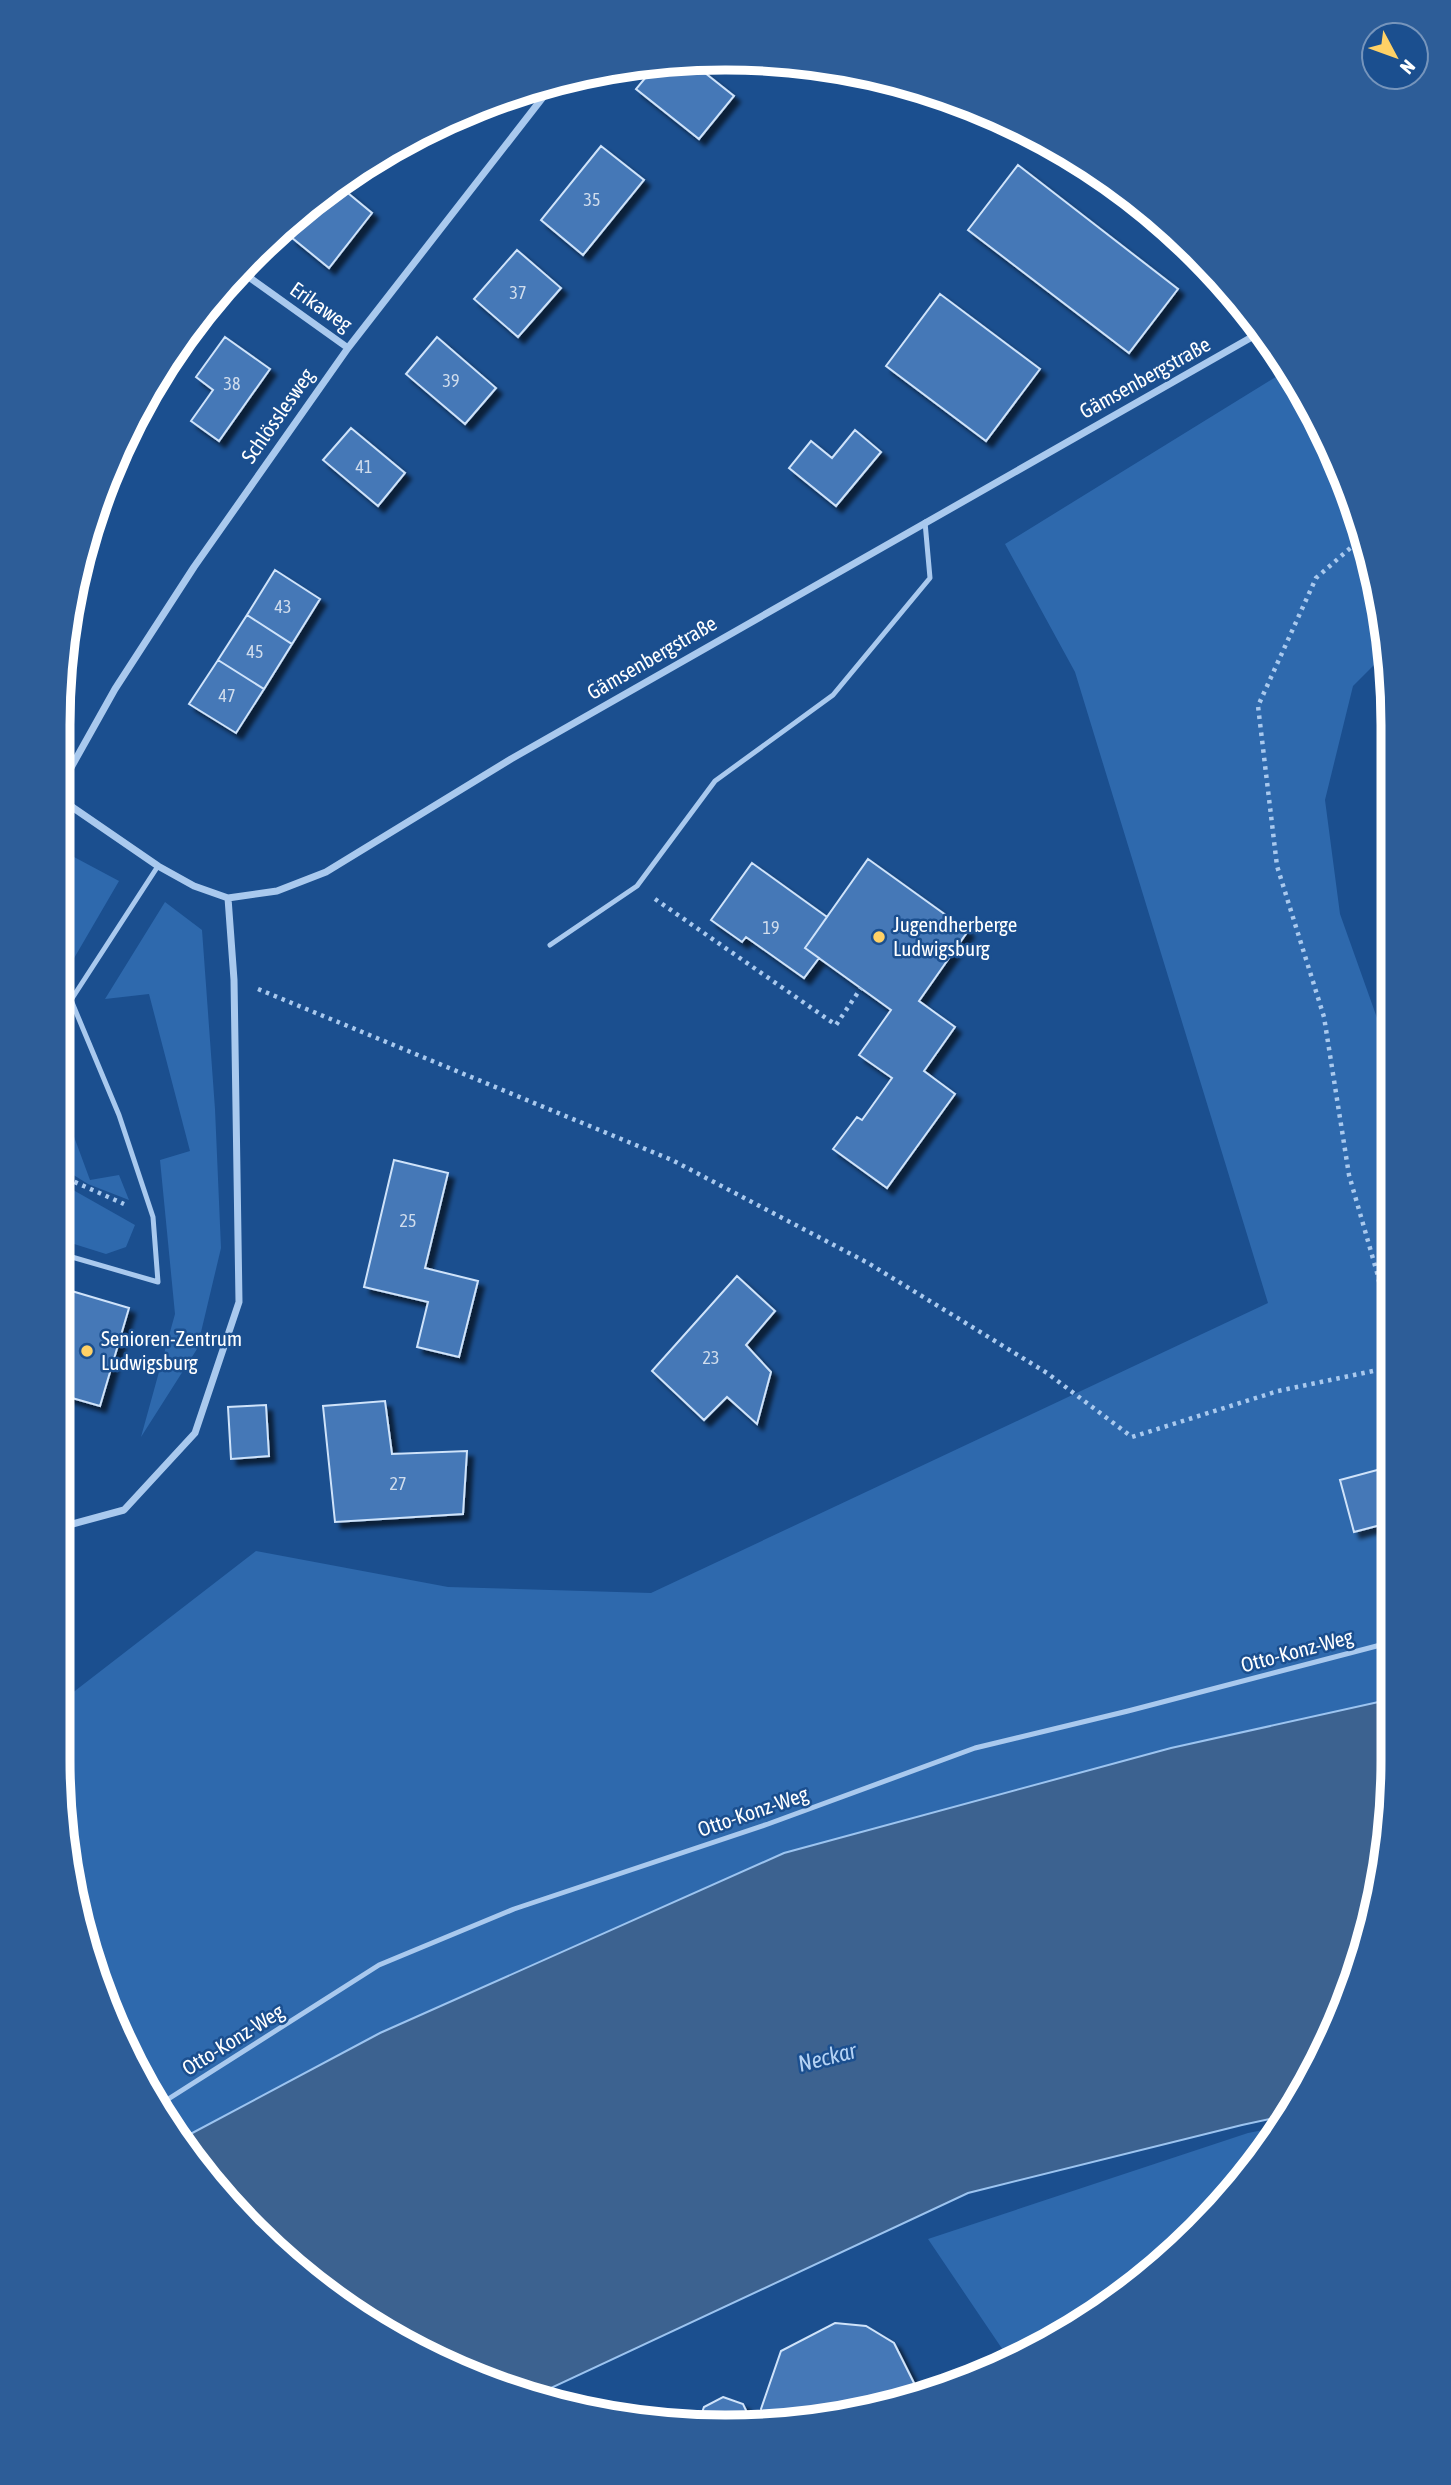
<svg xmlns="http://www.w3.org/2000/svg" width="1451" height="2485" font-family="'Asap Condensed',sans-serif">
	<defs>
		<filter id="shadow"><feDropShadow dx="6" dy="6" stdDeviation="2" flood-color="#0009"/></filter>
	</defs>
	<rect width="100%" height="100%" fill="#1b4f8f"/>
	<!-- green -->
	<path fill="#2e69ad" d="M1287,370l17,21 54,120 28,142 -33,33 -28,114 15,114 52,146v639l-221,49 -387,105 -404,180 -199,106 -88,-165 -35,-214v-56l198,-153 192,36 203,6 617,-290 -193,-631 -70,-128z
		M59,849l60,32 -60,103z
		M165,902l37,28 13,179 6,139 -24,101 -56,88 34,-123 -15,-154 30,-9 -41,-157 -44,5z
		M59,1096l31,84 29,-5 10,25 -41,-16 -29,-18z
		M59,1182l76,43 -9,22 -20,7 -48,-15z
		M1283,2126l-151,163 -125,67 -79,-117 320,-106z"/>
	<!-- water -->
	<path fill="#3c6290" stroke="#9cc4f0" stroke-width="2" d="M1392,1699v105l-34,171 -70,140 -46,10 -274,68 -434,203 -180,-82 -158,-148 -15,-27 199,-106 404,-180 387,-105z"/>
	<!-- building -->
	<path fill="#4478b7" stroke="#cfe3fa" stroke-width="2" filter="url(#shadow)" d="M690,61l44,35 -35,43 -63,-50 20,-24z
		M601,146l43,34 -61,75 -42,-35z
		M1018,165l160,124 -49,64 -161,-123z
		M337,184l35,29 -43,55 -38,-31 36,-44z
		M517,250l44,38 -43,49 -44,-38z
		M940,294l100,75 -54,72 -100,-75z
		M225,337l45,32 -51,72 -28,-20 22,-31 -17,-13z
		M437,337l59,51 -31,36 -59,-50z
		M351,428l54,45 -27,33 -55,-46z
		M855,430l26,22 -45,54 -47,-38 22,-27 21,17z
		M275,570l45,29 -28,45 -45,-29z
		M247,615l45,29 -28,45 -46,-29z
		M218,660l46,29 -28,44 -47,-29z
		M868,859l100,72 -49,70 36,26 -31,44 31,23 -68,94 -54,-39 24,-32 5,3 30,-42 -33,-23 32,-45 -86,-62z
		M752,863l75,54 -22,31 14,10 -15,20 -58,-41 -4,5 -31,-22z
		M394,1160l54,13 -23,95 53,13 -19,76 -42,-10 11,-45 -64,-15z
		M737,1276l38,35 -29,34 25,27 -14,52 -30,-27 -23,23 -52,-49z
		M58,1287l71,21 -29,98 -42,-12z
		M385,1401l7,53 75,-3 -4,63 -128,8 -12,-116z
		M266,1405l3,51 -38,3 -3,-52z
		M1392,1466v56l-38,10 -14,-52z
		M835,2323l31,3 28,17 26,52 -154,26 -5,-12 20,-58z
		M723,2397l20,7 9,19 -26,4 -28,-3 6,-17z"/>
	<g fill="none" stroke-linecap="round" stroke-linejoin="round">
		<!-- path -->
		<path stroke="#a9c9ee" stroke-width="4.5" stroke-dasharray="3.5 5" stroke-linecap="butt" d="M1363,537l-47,41 -58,128 19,160 47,151 25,158 29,101 14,74
			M655,899l181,126 25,-37
			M258,989l414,171 196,103 179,110 85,64 146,-46 114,-24
			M59,1175l65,29"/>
		<!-- lane -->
		<path stroke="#a9c9ee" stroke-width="5" d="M550,945l87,-59 78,-105 118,-86 97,-117 -5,-56
			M59,1004l12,-4 87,-134
			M58,1253l100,29 -5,-65 -34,-102 -48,-115
			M162,2103l217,-138 135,-56 254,-85 207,-76 153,-37 264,-69"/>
		<!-- street -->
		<path stroke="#a9c9ee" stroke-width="7" d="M239,270l109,78
			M59,789l56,-100 79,-122 154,-219 206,-265
			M59,798l99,68 36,20 34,12 49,-7 49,-19 185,-113 748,-426
			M58,1528l66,-18 71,-77 44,-131 -5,-322 -6,-82"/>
	</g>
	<!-- markers -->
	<g fill="#ffd166" stroke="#1b4f8f" stroke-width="2.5">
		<circle cx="879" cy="937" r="7"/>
		<circle cx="87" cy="1351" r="7"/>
	</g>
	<g text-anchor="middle" stroke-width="5" stroke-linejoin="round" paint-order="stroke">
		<!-- number labels -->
		<g font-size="18" fill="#d0dded">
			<text x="592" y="206">35</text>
			<text x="518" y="299">37</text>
			<text x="451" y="387">39</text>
			<text x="232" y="390">38</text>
			<text x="364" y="473">41</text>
			<text x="283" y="613">43</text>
			<text x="255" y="658">45</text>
			<text x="227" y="702">47</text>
			<text x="771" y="934">19</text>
			<text x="408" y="1227">25</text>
			<text x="711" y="1364">23</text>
			<text x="398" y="1490">27</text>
		</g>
		<!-- street labels -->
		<g font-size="21" fill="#fff" stroke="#1b4f8f">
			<text transform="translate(321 307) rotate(35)" y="7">Erikaweg</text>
			<text transform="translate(1145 378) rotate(-29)" y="7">Gämsenbergstraße</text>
			<text transform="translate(278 416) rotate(-55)" y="7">Schlösslesweg</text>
			<text transform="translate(652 658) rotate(-30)" y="7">Gämsenbergstraße</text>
			<text transform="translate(1297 1651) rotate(-15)" y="7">Otto-Konz-Weg</text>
			<text transform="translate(753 1812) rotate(-19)" y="7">Otto-Konz-Weg</text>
			<text transform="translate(233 2040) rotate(-32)" y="7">Otto-Konz-Weg</text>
		</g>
		<!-- poi labels -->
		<g font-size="21" fill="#fff" stroke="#1b4f8f" text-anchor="start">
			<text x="893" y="932">Jugendherberge<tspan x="893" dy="24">Ludwigsburg</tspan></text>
			<text x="101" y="1346">Senioren-Zentrum<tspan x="101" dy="24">Ludwigsburg</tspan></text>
		</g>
		<!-- water labels -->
		<g font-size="23" font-style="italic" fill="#b5d3f5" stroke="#1b4f8f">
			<text transform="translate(827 2057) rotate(-14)" y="8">Neckar</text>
		</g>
	</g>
	<!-- crop -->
	<path d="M0 0H1451V2485H0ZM725 70H726A655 655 0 0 1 1381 725V1760A655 655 0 0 1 726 2415H725A655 655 0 0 1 70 1760V725A655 655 0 0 1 725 70Z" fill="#2d5d98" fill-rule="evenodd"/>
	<path fill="none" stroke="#fff" stroke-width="9" d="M725 70H726A655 655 0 0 1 1381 725V1760A655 655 0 0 1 726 2415H725A655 655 0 0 1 70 1760V725A655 655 0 0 1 725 70Z"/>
	<!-- north arrow -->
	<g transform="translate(1395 56) rotate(131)"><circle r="33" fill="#1b4f8f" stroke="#7695bc" stroke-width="2"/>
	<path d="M0-5L12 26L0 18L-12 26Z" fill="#ffd166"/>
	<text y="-10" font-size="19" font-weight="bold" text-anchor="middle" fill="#ffffff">N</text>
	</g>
</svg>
